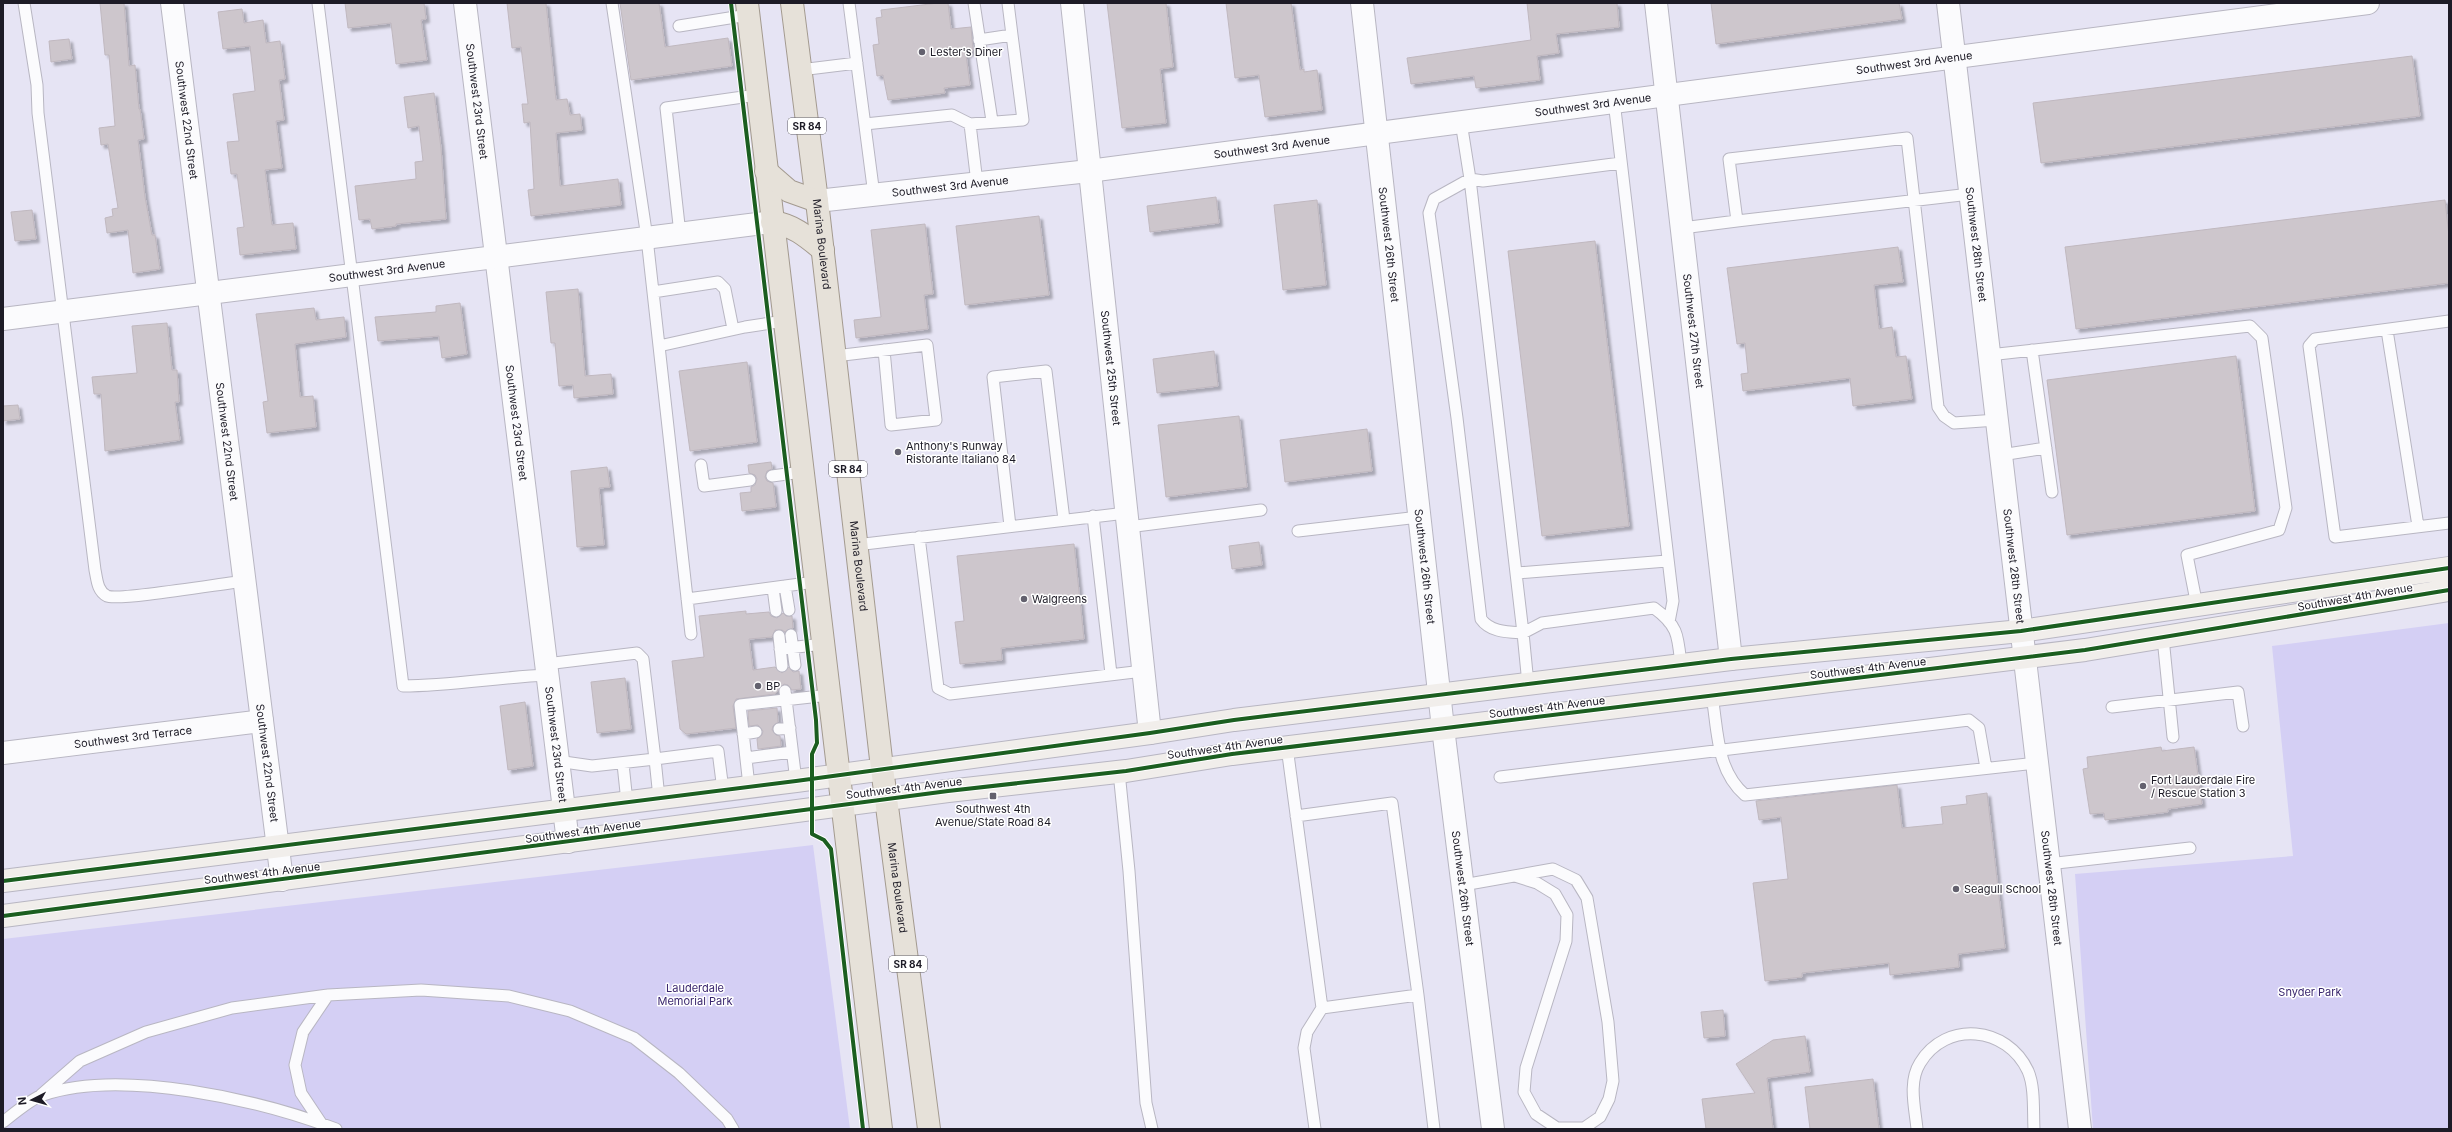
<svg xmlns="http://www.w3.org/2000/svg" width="2452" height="1132" font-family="Inter,sans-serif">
	<defs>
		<filter id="shadow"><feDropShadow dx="3.5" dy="3.5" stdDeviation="1" flood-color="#0004"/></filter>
	</defs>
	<rect width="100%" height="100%" fill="#e6e4f4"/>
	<!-- green -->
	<path fill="#d4cff4" d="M2449,623v506h-356l-18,-255 218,-18 -21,-210z
		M813,845l37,284h-847v-190z"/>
	<!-- building -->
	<path fill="#cdc6cc" stroke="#c0b8bf" filter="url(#shadow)" d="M100,3h24l5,63 6,-1 4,44h1l4,30 -6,1 7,57 7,38h3l5,34 -27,4 -5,-43 -21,3 -2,-15 8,-2 -1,-7 6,-1 -10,-64 -7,1 -2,-17 16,-2 -6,-71h-4z
		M345,3h79l2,16 -5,1 6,40 -31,4 -5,-41 -43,5z
		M507,3h39l10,97 11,-1 3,16 10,-1 2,16 -26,3 4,53 58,-7 3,26 -90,11 -3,-26 6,-1 -4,-67 -6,1 -2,-19h6l-7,-57 -9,1z
		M620,3h39l6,44 63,-9 4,28 -101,14z
		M938,3h10l3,26 20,-2 2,23 -7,5 4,30 -26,3 1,5 -57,7 -5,-25 -6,1 -4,-31 6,-1 -3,-26 6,-1 -1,-7z
		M1107,3h59l7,64 -13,2 6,54 -44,5z
		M1226,3h65l9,67 4,-1v3l13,-2 5,40 -57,7 -6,-42 -24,3z
		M1527,3h90l2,24 -63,7 3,19 -22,3 3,24 -64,8 -2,-12 -63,8 -4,-26 124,-18z
		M1711,3h188l3,16 -186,25z
		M242,9l2,14 19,-3 3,23 14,-2 5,38 -6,1 5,40 -8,1 6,47 -17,2 7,55 21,-2 3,26 -56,6 -3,-27 7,-1 -7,-53h-6l-4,-32 12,-1 -6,-47 22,-3 -5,-45 -27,3 -5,-37z
		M69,39l3,20 -21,3 -2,-21z
		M2412,56l8,60 -379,47 -8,-60z
		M434,93l7,55 5,71 -50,5v2l-24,3 -2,-10 -11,1 -4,-34 61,-7 -1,-17 8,-1 -4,-35 -11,2 -4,-31z
		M1216,197l3,26 -69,9 -3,-26z
		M1317,200l9,85 -43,5 -9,-85z
		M2445,200l4,36v47l-373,46 -11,-82z
		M32,210l4,29 -21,2 -4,-29z
		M1039,216l10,79 -84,10 -9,-79z
		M925,224l8,70 -9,1 4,34 -72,9 -2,-18 27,-3 -10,-87z
		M1595,241l34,285 -87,10 -34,-285z
		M1898,247l5,35 -29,3 5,44 13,-2 4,30 10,-1 6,43 -59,7 -3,-28 -107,13 -2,-17 7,-1 -3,-30 -8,1 -10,-76z
		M578,289l7,87 26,-2 2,20 -39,4 -1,-13 -14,1 -4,-43h-4l-5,-51z
		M460,303l7,51 -25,4 -3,-22 -61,5 -3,-24 61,-5v-6z
		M314,308l2,12 28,-3 2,20 -51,7 5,53 13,-1 3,31 -49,6 -4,-31 5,-1 -12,-87z
		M167,323l5,47h5l2,32h-4l5,38 -75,11 -4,-57h-7l-2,-17 45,-4 -5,-47z
		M1214,351l4,35 -61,7 -4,-34z
		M2236,356l19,155 -188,24 -20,-155z
		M747,362l10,80 -67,9 -11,-80z
		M18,405l2,14 -17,2v-15z
		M1239,416l8,71 -81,10 -8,-72z
		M1367,429l5,42 -87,11 -5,-42z
		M771,462l1,7 -5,2 -2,6 2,4 6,2 3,24 -34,4 -2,-18 11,-1v-5l4,-2 2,-6 -2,-4 -6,-2 -1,-8z
		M607,467l3,20 -11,1 5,57 -27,2 -6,-76z
		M1259,542l3,23 -30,4 -3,-23z
		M1074,544l10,95 -83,9 1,12 -42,4 -5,-42 9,-1 -7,-65z
		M746,611v3l23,-2 2,4 6,2 6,-5 3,3h6l1,12 -8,4 -3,-2h-7l-3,7 -23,2 4,31 22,-3 7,6 7,-6 4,5 6,-1 2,18 -9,1 -4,-5 -4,-1 -9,10 -39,5 -3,7 3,22 -50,6 -6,-5 -8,-68 32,-4 -5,-41z
		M625,678l6,51 -34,4 -6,-51z
		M525,702l8,64 -25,4 -8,-64z
		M777,708l1,14 -5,4 -1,4 4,5 4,1 1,10 -23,3 -1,-10 5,-4 1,-4 -5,-6 -9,1 -1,-15z
		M2161,747l1,4 32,-4 8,57 -34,5v3l-63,8 -1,-7 -14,1 -7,-45 5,-1 -1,-11z
		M1897,785l5,43 41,-4 -2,-17 26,-3 -1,-8 21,-3 18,155 -47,6 1,13 -69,8 -1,-12 -87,10v4l-37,4 -12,-98 35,-4 -7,-62 -22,3 -3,-19z
		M1723,1010l2,26 -21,2 -3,-26z
		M1805,1036l5,36 -43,6 6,51h-67l-4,-30 53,-6 -19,-29 37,-24z
		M1873,1079l6,50h-69l-5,-42z"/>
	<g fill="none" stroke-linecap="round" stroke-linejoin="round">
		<!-- lane casing -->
		<g stroke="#b8b6c2" stroke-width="13">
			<path id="lane" d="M24,3l13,82 1,28 57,457c2,9 2,21 12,26 11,5 118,-13 138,-15
				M318,3l85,683c48,0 96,-9 144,-11
				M612,3l35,235 44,396
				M849,3l25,192
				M974,3l18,118
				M679,26l69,-11
				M979,40l33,-5 -4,-32
				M800,70l57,-7
				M1614,101l59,500 -4,21
				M1461,122l9,57 -36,20 -5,14 28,205 24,201c9,13 26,13 42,14l-53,-454 13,2 138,-18
				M865,124l87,-9 18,9 7,59
				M970,124l53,-4 -11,-85
				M1970,194l-233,27 -8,-62 178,-21 31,269 6,9 10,7 43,-3
				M1682,228l55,-7
				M680,234l-14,-126 91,-13
				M653,292l65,-10 7,7 8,40
				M2449,321l-134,18 -6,7 26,191 114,-14
				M2387,330l31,196
				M659,346l86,-19 39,-6
				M2032,350l20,142
				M1989,355l261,-29 12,12 24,170 -7,22 -92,25 10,51
				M835,356l92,-11 9,75 -45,5 -7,-75
				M2001,455l45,-7
				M701,465l3,21 46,-6
				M772,476l30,-4
				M1093,516l18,158
				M1010,526l-17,-149 53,-6 18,149
				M1128,527l133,-17
				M1298,531l121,-14
				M919,537l19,151 12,6 193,-23
				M856,545l270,-32
				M1517,573l150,-12
				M785,586l4,24
				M773,588l3,23
				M687,599l128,-17
				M791,635l4,30
				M779,636l3,30
				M2163,638l10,99
				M780,649l43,-5
				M546,664l91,-11 6,6 12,100 -63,7 -35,-5
				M1528,684l-5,-51 19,-10 112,-15c25,18 24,29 27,58
				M785,691l11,90
				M1712,696c6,35 4,74 33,99l291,-32
				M2112,707l126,-15 5,34
				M779,729l11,-1
				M743,734l13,-2
				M1287,747l35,261 -15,24 -3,16 11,81
				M746,758l46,-6
				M623,764l4,38
				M1119,772l10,99 17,232 6,26
				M1500,777l469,-57 10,8 7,40
				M749,786l-9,-81 89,-10
				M659,798l-4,-39 63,-8 5,39
				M1296,816l96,-13 26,192
				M2048,864l142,-16
				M1463,885l90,-16 23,11 11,18 21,124 5,59 -4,18 -9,18 -16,11h-27l-21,-14 -12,-22 2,-24 40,-127 1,-26 -12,-21 -18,-11 -22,-7
				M1322,1008l96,-13 16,134
				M41,1095l39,-34 66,-29 86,-24 96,-13 93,-5 88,6 61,15 64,27 45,35 48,46 6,10
				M3,1122c9,-7 29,-24 40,-27 78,-27 217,5 293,34
				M321,1123l-20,-30 -6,-28 8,-33 25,-37
				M1917,1129c-2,-21 -9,-47 3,-66 26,-43 87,-37 108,8 7,16 5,41 6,58"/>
		</g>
		<!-- street casing -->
		<g stroke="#b8b6c2" stroke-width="24">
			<g id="street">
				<path id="s1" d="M172,3l110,877"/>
				<path id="s2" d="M465,3l103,839"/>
				<path id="s3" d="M1072,3l78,730"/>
				<path id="s4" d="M1362,3l81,725 50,401"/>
				<path id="s5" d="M1656,3l75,656"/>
				<path id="s6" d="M1948,3l132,1126"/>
				<path id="s7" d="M817,201l272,-30 1279,-168"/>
				<path id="s8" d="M3,319l769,-97"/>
				<path id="s9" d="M3,753l259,-32"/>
			</g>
		</g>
		<!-- secondary casing -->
		<g stroke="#b8b6c2" stroke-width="24">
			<path id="secondary" d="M3,881l793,-100 354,-48 84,-13 497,-61 290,-28 428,-63
				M3,916l945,-125 178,-20 106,-17 853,-104 364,-60"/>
		</g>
		<!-- primary casing -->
		<g stroke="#a39a8f" stroke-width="24">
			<g id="primary">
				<path d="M747,3l134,1126"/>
				<path id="s10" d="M792,3l25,198 65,567 47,361"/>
				<path d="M766,171l23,20 28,10"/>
				<path d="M772,222c21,3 34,14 51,28"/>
			</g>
		</g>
		<!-- lane -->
		<use href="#lane" stroke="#fbfbfd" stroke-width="11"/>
		<!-- street -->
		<use href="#street" stroke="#fbfbfd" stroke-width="22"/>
		<!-- secondary -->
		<use href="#secondary" stroke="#f1eeeb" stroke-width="22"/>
		<!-- primary -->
		<use href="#primary" stroke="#e6e1d9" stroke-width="22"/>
		<!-- cycleway casing -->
		<g stroke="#fff" stroke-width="6">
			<path id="cycleway" d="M731,3l85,717 1,23 -5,11v80l12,6 7,9 32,280
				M3,881l793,-100 354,-48 84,-13 497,-61 290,-28 428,-63
				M3,916l945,-125 178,-20 106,-17 853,-104 364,-60"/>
		</g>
		<!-- cycleway -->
		<use href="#cycleway" stroke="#1b5e20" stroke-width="4"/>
	</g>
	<!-- markers -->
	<g fill="#63616e" stroke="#fff" stroke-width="1.5">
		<circle cx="922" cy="52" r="4"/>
		<circle cx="898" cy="452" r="4"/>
		<circle cx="1024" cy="599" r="4"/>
		<circle cx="758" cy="686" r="4"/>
		<circle cx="2143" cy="786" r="4"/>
		<rect x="989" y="792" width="8" height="8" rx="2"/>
		<circle cx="1956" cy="889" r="4"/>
	</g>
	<g text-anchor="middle" stroke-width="3" stroke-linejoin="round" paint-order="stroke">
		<!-- shield labels -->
		<g fill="#fff" stroke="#615f67" stroke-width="1">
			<rect x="788" y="118" width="38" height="16" rx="3"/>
			<rect x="829" y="461" width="38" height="16" rx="3"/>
			<rect x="889" y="956" width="38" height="16" rx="3"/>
		</g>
		<g font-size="10" font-weight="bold" fill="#1d1b26">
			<text x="807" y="130">SR 84</text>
			<text x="848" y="473">SR 84</text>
			<text x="908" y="968">SR 84</text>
		</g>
		<!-- poi labels -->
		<g font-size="11" fill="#1d1b26" stroke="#fff" text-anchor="start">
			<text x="930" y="56">Lester's Diner</text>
			<text x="906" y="450">Anthony's Runway<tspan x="906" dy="13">Ristorante Italiano 84</tspan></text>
			<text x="1032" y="603">Walgreens</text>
			<text x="766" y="690">BP</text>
			<text x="2151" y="784">Fort Lauderdale Fire<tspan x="2151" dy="13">/ Rescue Station 3</tspan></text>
			<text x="993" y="813" text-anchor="middle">Southwest 4th<tspan x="993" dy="13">Avenue/State Road 84</tspan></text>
			<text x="1964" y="893">Seagull School</text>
		</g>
		<!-- street labels -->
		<g font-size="11" fill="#1d1b26" stroke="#fff">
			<text dy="4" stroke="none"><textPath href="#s7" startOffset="1106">Southwest 3rd Avenue</textPath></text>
			<text dy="4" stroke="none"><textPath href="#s2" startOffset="99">Southwest 23rd Street</textPath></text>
			<text dy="4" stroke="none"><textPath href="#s7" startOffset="782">Southwest 3rd Avenue</textPath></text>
			<text dy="4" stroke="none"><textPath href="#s1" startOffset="118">Southwest 22nd Street</textPath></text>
			<text dy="4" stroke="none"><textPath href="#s7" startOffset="458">Southwest 3rd Avenue</textPath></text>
			<text dy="4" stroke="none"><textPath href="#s7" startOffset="134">Southwest 3rd Avenue</textPath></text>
			<text dy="4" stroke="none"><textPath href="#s10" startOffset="243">Marina Boulevard</textPath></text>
			<text dy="4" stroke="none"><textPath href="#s4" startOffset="243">Southwest 26th Street</textPath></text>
			<text dy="4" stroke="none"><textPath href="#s6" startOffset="243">Southwest 28th Street</textPath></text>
			<text dy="4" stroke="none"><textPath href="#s8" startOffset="387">Southwest 3rd Avenue</textPath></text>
			<text dy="4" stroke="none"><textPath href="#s5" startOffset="330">Southwest 27th Street</textPath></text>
			<text dy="4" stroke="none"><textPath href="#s3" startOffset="367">Southwest 25th Street</textPath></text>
			<text dy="4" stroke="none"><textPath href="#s2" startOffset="423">Southwest 23rd Street</textPath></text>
			<text dy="4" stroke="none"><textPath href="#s1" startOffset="442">Southwest 22nd Street</textPath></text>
			<text dy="4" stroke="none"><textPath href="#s10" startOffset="567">Marina Boulevard</textPath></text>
			<text dy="4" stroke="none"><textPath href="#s4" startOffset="567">Southwest 26th Street</textPath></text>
			<text dy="4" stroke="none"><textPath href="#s6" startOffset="567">Southwest 28th Street</textPath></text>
			<text transform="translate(2355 597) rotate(-10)" y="4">Southwest 4th Avenue</text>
			<text transform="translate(1868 668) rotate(-7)" y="4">Southwest 4th Avenue</text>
			<text transform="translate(1547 707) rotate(-7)" y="4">Southwest 4th Avenue</text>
			<text dy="4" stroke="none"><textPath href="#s9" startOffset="131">Southwest 3rd Terrace</textPath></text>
			<text dy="4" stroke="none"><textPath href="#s2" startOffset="747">Southwest 23rd Street</textPath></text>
			<text transform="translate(1225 747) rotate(-8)" y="4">Southwest 4th Avenue</text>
			<text dy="4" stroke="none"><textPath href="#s1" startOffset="766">Southwest 22nd Street</textPath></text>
			<text transform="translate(904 788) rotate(-7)" y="4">Southwest 4th Avenue</text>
			<text transform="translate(583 831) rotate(-8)" y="4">Southwest 4th Avenue</text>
			<text transform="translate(262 873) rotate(-7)" y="4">Southwest 4th Avenue</text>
			<text dy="4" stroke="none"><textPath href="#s10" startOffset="891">Marina Boulevard</textPath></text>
			<text dy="4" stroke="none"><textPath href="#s4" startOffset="891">Southwest 26th Street</textPath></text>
			<text dy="4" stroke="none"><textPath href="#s6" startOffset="891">Southwest 28th Street</textPath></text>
		</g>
		<!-- park labels -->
		<g font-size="11" fill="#3a276e" stroke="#fff">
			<text x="695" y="992">Lauderdale<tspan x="695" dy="13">Memorial Park</tspan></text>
			<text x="2310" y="996">Snyder Park</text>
		</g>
	</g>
	<!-- border -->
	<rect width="2452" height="1132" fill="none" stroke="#1d1b26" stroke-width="8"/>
	<!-- north arrow -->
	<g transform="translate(32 1100) rotate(264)" stroke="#ffffff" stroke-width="3" paint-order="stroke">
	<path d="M0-3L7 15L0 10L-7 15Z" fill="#1d1b26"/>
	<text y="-6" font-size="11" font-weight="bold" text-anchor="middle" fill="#1d1b26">N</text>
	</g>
</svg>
